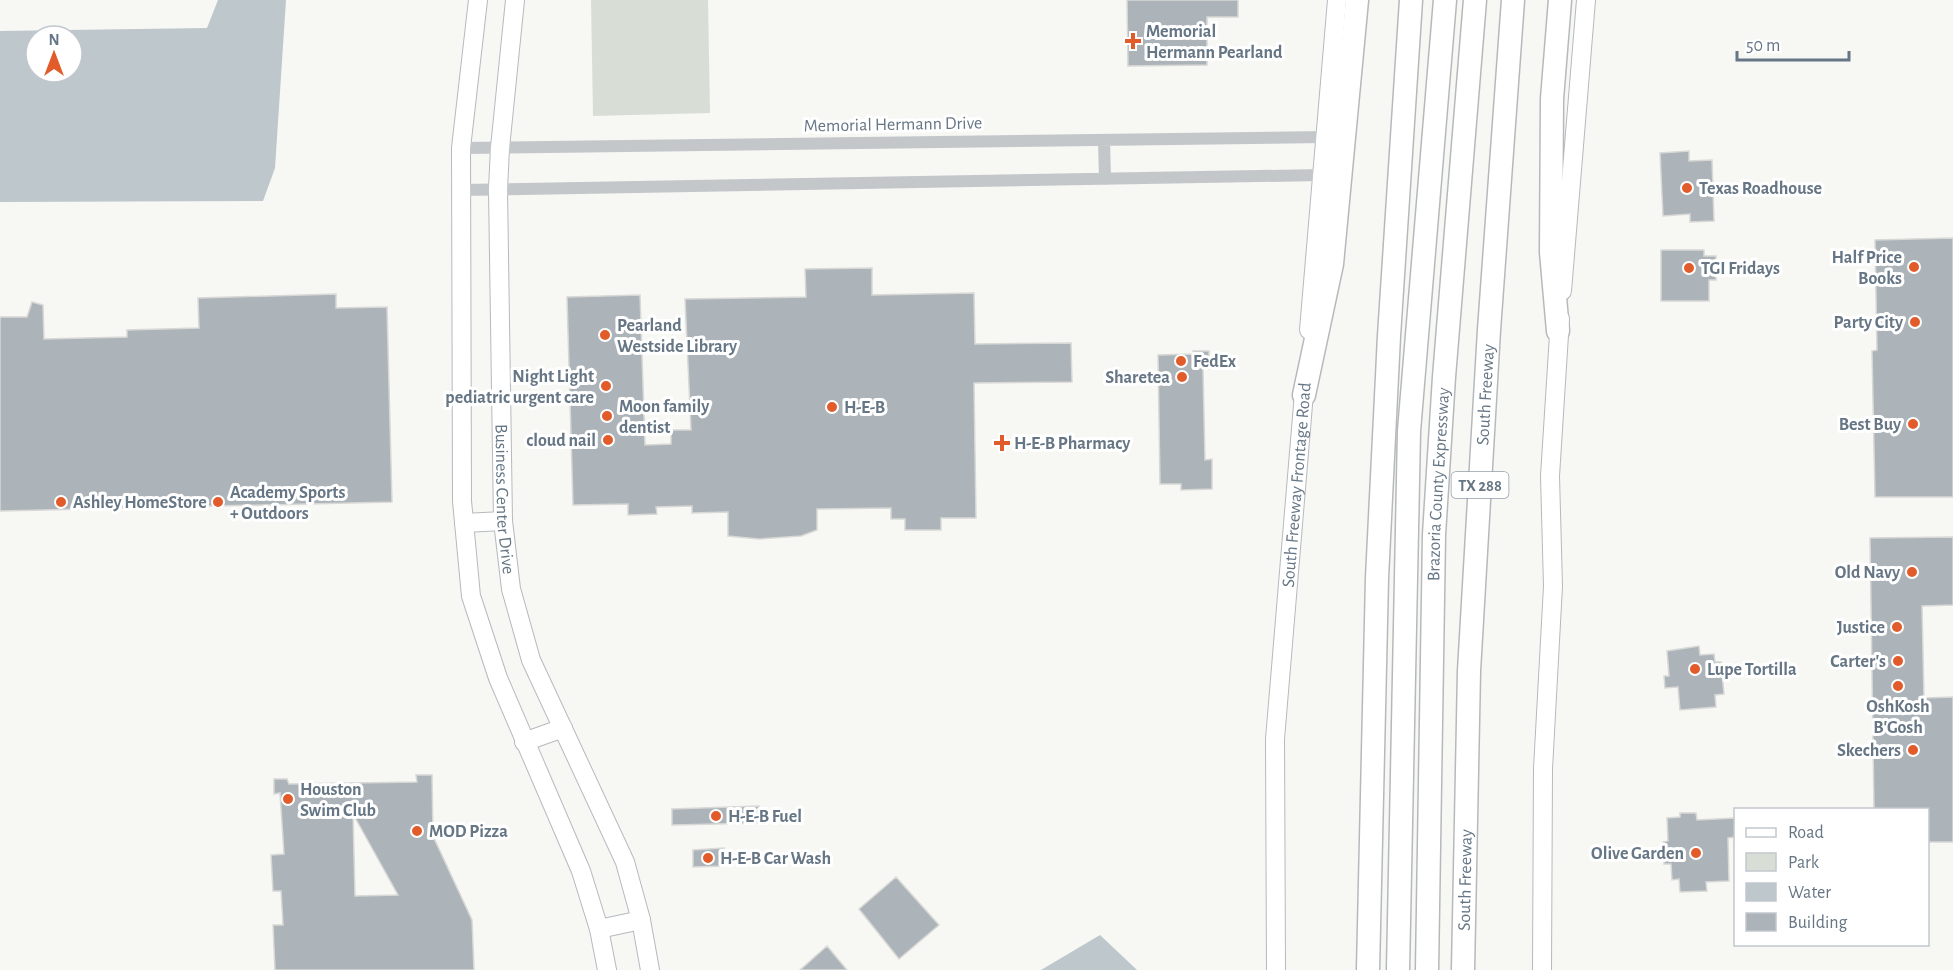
<svg xmlns="http://www.w3.org/2000/svg" width="1953" height="970" font-family="'Alegreya Sans',sans-serif">
	<rect width="100%" height="100%" fill="#f7f7f4"/>
	<!-- green -->
	<path fill="#d8ded5" d="M591,0h117l2,113 -117,3z"/>
	<!-- water -->
	<path fill="#bdc7cc" fill-rule="evenodd" d="M218,0h68l-11,168 -12,33 -263,1v-171l207,-3zM36,36h36v36h-36z
		M1100,935l37,35h-96z"/>
	<!-- building -->
	<path fill="#acb3b9" stroke="#d8d9d6" stroke-width="1.5" fill-rule="evenodd" d="M1127,0h111v17h-31v48l-79,1z
		M1689,151v10l23,-1 2,61 -24,1v-8l-27,2 -3,-63z
		M1953,238v259h-78l-3,-146 5,-1 -2,-110z
		M1661,250h43v6h12v24h-7v21h-48z
		M872,268v27l102,-2 1,51 96,-1 1,39 -98,1 2,135h-35v12h-36v-11h-14v-11l-74,1v21l-16,6 -42,3 -31,-3v-24l-36,1v-7l-36,1 1,7 -29,1v-11l-55,1 -6,-208 73,-2 5,150 26,-1v-14h20l-6,-131 121,-2 -1,-28z
		M336,294v14l51,-1 5,195 -392,9v-194h27l5,-15 11,3 1,34 83,-2v-7l72,-2 -1,-30z
		M1193,351h16v18h-6l2,91 7,-1v30l-31,1v-6h-21l-2,-129 36,-1z
		M1953,537v68l-31,1 2,92 29,-1v145h-25v-32h-54l-4,-272z
		M1699,646l1,9 14,-1 1,8h6l3,32 -9,1 1,12 -36,3 -2,-23 -13,1 -1,-12h5l-2,-25z
		M416,775h16l1,61 39,84 2,50h-199l-2,-45h10l-2,-34h-8l-2,-36 13,-1 -4,-61 -6,1v-15h13l2,5 128,-2zM353,814l45,81 -43,1z
		M759,806l1,17 -88,2v-16z
		M1680,813h16l1,7 38,-2 1,19 -8,1 1,43 -23,1 1,9 -27,1 -1,-13 -7,1 -1,-16h-7l-1,-22 5,-1 -1,-23 13,-1z
		M724,848l1,18 -32,1v-17z
		M896,877l43,48 -40,34 -40,-50z
		M827,946l20,24h-47z"/>
	<g fill="none" stroke-linecap="round" stroke-linejoin="round">
		<!-- secondary casing -->
		<g stroke="#b5babf" stroke-width="20">
			<g id="secondary">
				<path d="M478,0l-17,148 1,353 9,95 27,82 83,193 18,58 8,41"/>
				<path id="s1" d="M515,0l-15,148 -2,41 5,332 8,68 20,71 94,202 16,58 9,50"/>
				<path d="M1562,291l24,-291"/>
				<path d="M1309,330l28,-330"/>
				<path d="M464,523l39,-2"/>
				<path d="M524,742l39,-14"/>
				<path d="M599,929l42,-9"/>
				<path id="s2" d="M1276,970l-1,-231 30,-358"/>
				<path d="M1542,970l1,-201 10,-183 -3,-110 10,-157"/>
			</g>
		</g>
		<!-- highway casing -->
		<g stroke="#b6b9bc" stroke-width="25">
			<g id="highway">
				<path d="M1558,331l-7,-79 1,-153 8,-99"/>
				<path d="M1304,395l28,-131 25,-264"/>
				<path d="M1368,970l9,-392 12,-242 22,-336"/>
				<path d="M1398,970l11,-539 36,-431"/>
				<path id="s3" d="M1427,970l7,-435 10,-158 31,-377"/>
				<path id="s4" d="M1463,970l6,-299 20,-341 24,-330"/>
			</g>
		</g>
		<!-- street -->
		<path stroke="#c3c7ca" stroke-width="12" d="M1104,140l1,39
			M461,148l865,-11
			M461,190l861,-15"/>
		<!-- secondary -->
		<use href="#secondary" stroke="#fff" stroke-width="18"/>
		<!-- highway -->
		<use href="#highway" stroke="#fff" stroke-width="22"/>
	</g>
	<!-- markers -->
	<g fill="#e15c2a" stroke="#fff" stroke-width="2">
		<path d="M1130 32h6v6h6v6h-6v6h-6v-6h-6v-6h6z"/>
		<circle cx="1687" cy="188" r="6"/>
		<circle cx="1914" cy="267" r="6"/>
		<circle cx="1689" cy="268" r="6"/>
		<circle cx="1915" cy="322" r="6"/>
		<circle cx="605" cy="335" r="6"/>
		<circle cx="1181" cy="361" r="6"/>
		<circle cx="1182" cy="377" r="6"/>
		<circle cx="606" cy="386" r="6"/>
		<circle cx="832" cy="407" r="6"/>
		<circle cx="607" cy="416" r="6"/>
		<circle cx="1913" cy="424" r="6"/>
		<circle cx="608" cy="440" r="6"/>
		<path d="M999 434h6v6h6v6h-6v6h-6v-6h-6v-6h6z"/>
		<circle cx="61" cy="502" r="6"/>
		<circle cx="218" cy="502" r="6"/>
		<circle cx="1912" cy="572" r="6"/>
		<circle cx="1897" cy="627" r="6"/>
		<circle cx="1898" cy="661" r="6"/>
		<circle cx="1695" cy="669" r="6"/>
		<circle cx="1898" cy="686" r="6"/>
		<circle cx="1913" cy="750" r="6"/>
		<circle cx="288" cy="799" r="6"/>
		<circle cx="716" cy="816" r="6"/>
		<circle cx="417" cy="831" r="6"/>
		<circle cx="1696" cy="853" r="6"/>
		<circle cx="708" cy="858" r="6"/>
	</g>
	<g text-anchor="middle" stroke-width="6" stroke-linejoin="round" paint-order="stroke">
		<!-- shield labels -->
		<rect fill="#fff" stroke="#949faa" stroke-width="1.5" x="1451.5" y="472" width="57" height="26" rx="4.5"/>
		<g font-size="16" font-weight="bold" fill="#667685">
			<text x="1480" y="491">TX 288</text>
		</g>
		<!-- poi labels -->
		<g font-size="18" font-weight="bold" fill="#667685" stroke="#fff" text-anchor="start">
			<text x="1146" y="37">Memorial<tspan x="1146" dy="21">Hermann Pearland</tspan></text>
			<text x="1699" y="194">Texas Roadhouse</text>
			<text x="1902" y="263" text-anchor="end">Half Price<tspan x="1902" dy="21">Books</tspan></text>
			<text x="1701" y="274">TGI Fridays</text>
			<text x="1903" y="328" text-anchor="end">Party City</text>
			<text x="617" y="331">Pearland<tspan x="617" dy="21">Westside Library</tspan></text>
			<text x="1193" y="367">FedEx</text>
			<text x="594" y="382" text-anchor="end">Night Light<tspan x="594" dy="21">pediatric urgent care</tspan></text>
			<text x="1170" y="383" text-anchor="end">Sharetea</text>
			<text x="619" y="412">Moon family<tspan x="619" dy="21">dentist</tspan></text>
			<text x="844" y="413">H-E-B</text>
			<text x="1901" y="430" text-anchor="end">Best Buy</text>
			<text x="596" y="446" text-anchor="end">cloud nail</text>
			<text x="1014" y="449">H-E-B Pharmacy</text>
			<text x="230" y="498">Academy Sports<tspan x="230" dy="21">+ Outdoors</tspan></text>
			<text x="73" y="508">Ashley HomeStore</text>
			<text x="1900" y="578" text-anchor="end">Old Navy</text>
			<text x="1885" y="633" text-anchor="end">Justice</text>
			<text x="1886" y="667" text-anchor="end">Carter's</text>
			<text x="1707" y="675">Lupe Tortilla</text>
			<text x="1898" y="712" text-anchor="middle">OshKosh<tspan x="1898" dy="21">B'Gosh</tspan></text>
			<text x="1901" y="756" text-anchor="end">Skechers</text>
			<text x="300" y="795">Houston<tspan x="300" dy="21">Swim Club</tspan></text>
			<text x="728" y="822">H-E-B Fuel</text>
			<text x="429" y="837">MOD Pizza</text>
			<text x="1684" y="859" text-anchor="end">Olive Garden</text>
			<text x="720" y="864">H-E-B Car Wash</text>
		</g>
		<!-- street labels -->
		<g font-size="18" fill="#667685" stroke="#fff">
			<text transform="translate(893 124) rotate(-1)" y="6">Memorial Hermann Drive</text>
			<text dy="6" stroke="none"><textPath href="#s4" startOffset="576">South Freeway</textPath></text>
			<text dy="6" stroke="none"><textPath href="#s3" startOffset="486">Brazoria County Expressway</textPath></text>
			<text dy="6" stroke="none"><textPath href="#s2" startOffset="486">South Freeway Frontage Road</textPath></text>
			<text dy="6" stroke="none"><textPath href="#s1" startOffset="500">Business Center Drive</textPath></text>
			<text dy="6" stroke="none"><textPath href="#s4" startOffset="90">South Freeway</textPath></text>
		</g>
	</g>
	<!-- legend -->
	<rect x="1734" y="808" width="195" height="138" fill="#ffffff" stroke="#c2c8ce" stroke-width="1.5"/>
	<rect x="1746" y="828" width="30" height="9" fill="#ffffff" stroke="#c2c8ce" stroke-width="1.5"/>
	<text x="1788" y="838" font-size="18" fill="#667685">Road</text>
	<rect x="1746" y="853" width="30" height="18" fill="#d8ded5" stroke="#c2c8ce" stroke-width="1.5"/>
	<text x="1788" y="868" font-size="18" fill="#667685">Park</text>
	<rect x="1746" y="883" width="30" height="18" fill="#bdc7cc" stroke="#c2c8ce" stroke-width="1.5"/>
	<text x="1788" y="898" font-size="18" fill="#667685">Water</text>
	<rect x="1746" y="913" width="30" height="18" fill="#acb3b9" stroke="#c2c8ce" stroke-width="1.5"/>
	<text x="1788" y="928" font-size="18" fill="#667685">Building</text>
	<!-- north arrow -->
	<g transform="translate(54 54)"><circle r="28" fill="#ffffff" stroke="#c2c8ce" stroke-width="1.5"/>
	<path d="M0-4.5L10 22L0 15L-10 22Z" fill="#e15c2a"/>
	<text y="-9" font-size="16" font-weight="bold" text-anchor="middle" fill="#667685">N</text>
	</g>
	<!-- scale -->
	<path d="M1737 51v9h112v-9" fill="none" stroke="#667685" stroke-width="3"/>
	<text x="1746" y="51" font-size="18" fill="#667685" stroke="#ffffff" stroke-width="4.5" paint-order="stroke">50 m</text>
</svg>
